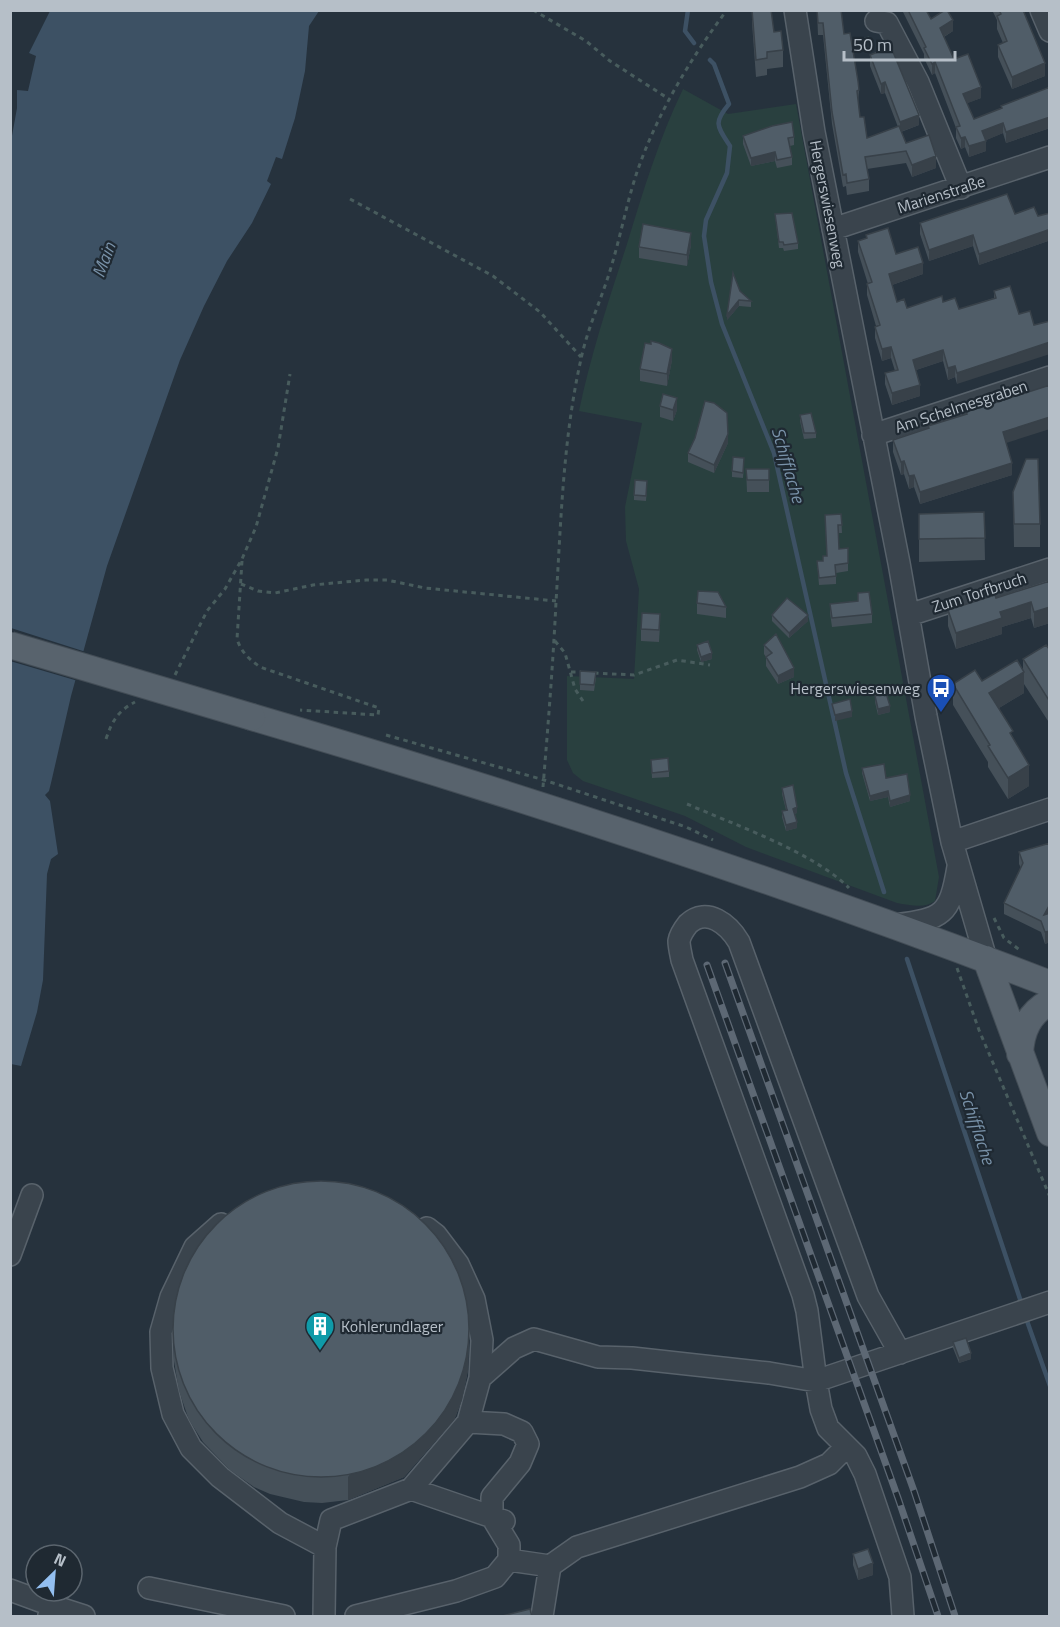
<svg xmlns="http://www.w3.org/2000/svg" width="1060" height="1627" font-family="'Titillium Web',sans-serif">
	<rect width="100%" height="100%" fill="#26323d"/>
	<!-- green -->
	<path fill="#29403f" d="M683,89l45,25 68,-10 143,773 -4,24c-11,8 -25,4 -38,2l-151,-56 -61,-31 -102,-35 -10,-8 -6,-13v-84l67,3 5,-90 -13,-48 -1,-34 17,-84 -63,-12c12,-57 30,-112 48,-167 16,-53 32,-105 56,-155z"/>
	<!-- water -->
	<path fill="#3d5164" d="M50,11h269l-10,15 -4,45 -10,47 -13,41 -6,-2 -9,24 4,3 -19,39 -25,38 -23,45 -24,54 -73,206 -36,130 -20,87 -2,8 -4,4 5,6 8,53 -7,5 -4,15 -4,106 -6,32 -16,54 -10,-2 -1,-917 7,-39v-18l11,1 8,-35 -7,-3z"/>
	<!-- pier -->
	<path fill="#26323d" d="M11,628l75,24 -8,29 -68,-20z"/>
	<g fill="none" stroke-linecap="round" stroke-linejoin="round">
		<!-- stream -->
		<path stroke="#3d5164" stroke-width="4.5" d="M688,10l-3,21 9,12
			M710,60l4,4 15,40c-16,19 -12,22 1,42l-3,27 -21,47 -2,16 7,46 11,42 52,129 72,320 38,119
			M907,959l114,343
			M1027,1321l23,65"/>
		<!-- minor casing -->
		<g stroke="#58626b" stroke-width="24">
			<path id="minor" d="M795,10l19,122 85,431 27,153 26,126 34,117
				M1041,10l9,21
				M876,21l11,2 31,59 43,106
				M833,229l217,-72
				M873,435l177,-58
				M909,615l141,-46
				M952,842l98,-33
				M895,925c48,-6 55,-10 63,-58
				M221,1224l-26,23 -24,50 -10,35 1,36 11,46 18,34 29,29 60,46 45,24
				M10,1255l22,-60
				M900,1353l-32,-57 -129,-354c-10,-17 -32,-36 -51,-18 -4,5 -8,11 -9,17 0,6 2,13 3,19l121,335 4,16 9,70 5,28 7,19 28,28 9,18 35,103 3,39
				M480,1378l34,-30 20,-9 64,18 34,1 137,15 47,8 234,-79
				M411,1489l93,32
				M509,1560l41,6
				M149,1588l135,28
				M10,1590l49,18
				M49,1615l10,-7 25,8
				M324,1616l1,-69 6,-27 80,-31 57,-67 12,-44 2,-38 -8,-41 -16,-35 -22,-29 -9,-7
				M356,1616l100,-25 39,-14 14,-17v-15l-17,-28v-20l28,-34 8,-19 -6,-12 -18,-8 -36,-2
				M542,1616l8,-50 27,-19 223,-70 29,-13 17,-17"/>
		</g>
		<!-- major casing -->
		<g stroke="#434d56" stroke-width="28">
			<path id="major" d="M252,717c269,79 536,166 798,267
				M986,959l64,174
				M1020,1054c1,-23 9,-41 30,-52"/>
		</g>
		<!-- path -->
		<path stroke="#485c5d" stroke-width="3" stroke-dasharray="4.5 4.5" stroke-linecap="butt" d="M533,10l53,31 24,20 59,38
			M847,41l23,-3
			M350,199l143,77 47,36 41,45
			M242,561l-5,78c4,13 12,20 23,28l119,41 -1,7 -78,-5
			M241,584l17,7 17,2 38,-8 53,-5h21l38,8 131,13
			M555,641l10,12 10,36 8,12
			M571,672h10
			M594,673l40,2 43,-15 33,5
			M175,675l32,-64 18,-22 17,-30 14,-32 22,-79 12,-74
			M386,735l158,45 142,47 27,13
			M106,739c6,-18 12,-28 29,-37
			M543,787c5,-61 10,-123 13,-185 5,-81 7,-163 25,-243 7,-33 22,-63 31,-95 9,-30 15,-62 25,-92 20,-58 53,-113 90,-162
			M687,804c46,20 128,49 162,84
			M994,918l10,20 17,13
			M957,968l22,62 71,167"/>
		<!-- minor -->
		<use href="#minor" stroke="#3a444d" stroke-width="21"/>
		<!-- major -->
		<use href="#major" stroke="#58636d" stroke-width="26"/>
		<!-- rail casing -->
		<g stroke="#5d6874" stroke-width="7">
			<path id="rail" d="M725,963l189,528 41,125
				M707,965l191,533 40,118"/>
		</g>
		<!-- rail -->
		<use href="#rail" stroke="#1f2932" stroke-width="4.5" stroke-dasharray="14" stroke-linecap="butt"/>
		<!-- major-bridge casing -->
		<g stroke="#434d56" stroke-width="28" stroke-linecap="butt">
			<path id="major-bridge" d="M10,645l242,72"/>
		</g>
		<!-- major-bridge -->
		<use href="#major-bridge" stroke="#58636d" stroke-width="26"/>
	</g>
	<!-- wall -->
	<path fill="#455059" d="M752,10l22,22 9,18v17l-16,2v6l-11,2 -4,-54z
		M817,10h24l3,24 15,56 -1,12 2,15 7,21 31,-11 -13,-34 -4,1 -11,-28v-11l49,70 -18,7 5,11 30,25 -24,9 -6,-14 -39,6 2,10v12l-22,4 -1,-9 -3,1 -11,-63 -9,-89h-5z
		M902,10h24l5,9 22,12 -9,6 10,22 27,39 -14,5 7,16 27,-11v-2l49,-19v41l-44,15 -3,-10 -17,7v11l-17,6 -4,-10 -4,2 -5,-11v-10l-21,-55 -3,2 -8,-17v-4z
		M992,10h23l30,66 -33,13 -14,-32v-12l5,-2 -6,-14v-9z
		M743,136l51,1v8l-4,1 2,11v8l-15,3 -2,-7 -24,5 -8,-22z
		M1050,213v32l-2,-4 -69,24 -6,-19 -44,15 -9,-27v-11l95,-9 23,2z
		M775,214l23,29v6l-14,2 -1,-3h-4z
		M866,235l30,19 27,20 -31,11 5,17 10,6 36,-6 16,7 35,-11v-7l16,-5 -53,98 -2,-7 -7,3 -5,-19 -27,9 4,26 -28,9 -7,-21v-11l10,-2 -4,-13 -9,3 -7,-23v-11l1,-1 -9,-31v-11h1l-10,-32v-11l8,-3z
		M691,245l-4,21 -48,-8v-11z
		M740,291l11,10v6l-12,-1 -12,14z
		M672,360l-5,26 -27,-5v-12z
		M660,406l17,4 -4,11 -13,-4z
		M800,415l16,18v5l-12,1 -4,-18z
		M928,426l78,17 6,32 -92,29 -6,-17 -5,2 -5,-15 -3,1 -8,-23v-12l35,-11z
		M728,443l-14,30 -26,-11v-9z
		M744,464l-1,14 -11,-1v-6z
		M746,469h23v23h-22z
		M647,487l-1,14 -12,-1v-5z
		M1013,492l27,32v23h-26z
		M984,512l1,48 -66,2v-48z
		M841,514l1,19h-4l1,16 9,-1v23l-12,2v11l-17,1 -2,-24h6l4,-5 -2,-41z
		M1050,581v42l-16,5 -3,-10 -29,9v7l-46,15 -8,-23v-16l48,-12z
		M858,593l14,21v9l-40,4 -2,-14v-9l28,-3z
		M697,603l29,4v11l-29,-4z
		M772,615l36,6 -19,17 -17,-17z
		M660,625l-1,17 -18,-1v-12z
		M697,645l15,14 -11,3 -4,-12z
		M764,645l30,32 -16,7 -12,-18v-9l-2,-3z
		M1050,650v74l-26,-40v9l-25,15 14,30 16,48 -21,13 -20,-32v-5l-35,-57v-21l29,-3 41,-11v-11z
		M580,671l16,7 -2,13 -14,-1z
		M875,696l15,16 -12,3 -3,-13z
		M651,760l18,11v6l-17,1z
		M862,768l24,10 24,23 -20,6 -2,-10 -18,4 -8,-28z
		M782,788l15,25 -3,1 3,14 -11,3 -4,-14v-6l4,-1 -4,-16z
		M1050,843v99l-5,2 -4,-12 -37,-18v-11l17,-35 -2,-4v-12z
		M174,1338l295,4 -1,28 -6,30 -8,20 -50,57 -56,23 -26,3 -18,-1 -34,-8 -16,-7 -24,-17 -27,-28 -14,-22 -10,-29 -5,-30z
		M953,1342l18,17 -12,4 -6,-15z
		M853,1554l20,21 -15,5 -5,-15z"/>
	<!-- shaded-wall -->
	<path fill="#384149" d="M953,20v11l-13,8v-11z
		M935,62v11l-3,2v-11z
		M1045,63v13l-33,13v-12z
		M885,82v11l-4,1v-10z
		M981,87v11l-18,7v-11z
		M919,115v10l-19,7v-10z
		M1050,117v11l-44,15v-11z
		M1003,123v10l-21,9v-11z
		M965,137v10l-4,2v-11z
		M986,141v10l-17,6v-11z
		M775,152v9l-24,5v-8z
		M936,156v12l-24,9v-12z
		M1048,230v11l-69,24v-11z
		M691,233v12l-4,21v-11z
		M973,235v11l-44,15v-11z
		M923,263v11l-34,12v-12z
		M739,300v6l-12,14v-5z
		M1050,342v12l-93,30v-11z
		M891,347v11l-9,3v-12z
		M672,349v11l-5,26v-12z
		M943,350v11l-30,10v-11z
		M955,366v11l-7,3v-12z
		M920,385v11l-28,9v-12z
		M677,398v12l-4,11v-11z
		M1050,417v12l-47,15v-12z
		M728,434v9l-14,30v-8z
		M904,461v13l-3,1v-13z
		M1012,463v12l-92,29v-12z
		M914,475v12l-5,2v-13z
		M1031,602v16l-29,9v7l-46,15v-16l44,-21z
		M1050,607v16l-16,5v-16z
		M808,615v6l-19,17v-5z
		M712,653v6l-11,3v-5z
		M794,668v9l-16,7v-8z
		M1024,672v21l-35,21v-21z
		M890,706v6l-12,3v-6z
		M852,711v6l-17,4v-6z
		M1029,765v21l-21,13v-21z
		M888,791v6l-18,4v-5z
		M910,795v6l-20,6v-6z
		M797,807v6l-4,1v-5z
		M797,822v6l-11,3v-6z
		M1050,904v11h-6z
		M1050,931v11l-5,2v-12z
		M469,1319l-1,51 -6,30 -8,20 -50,57 -56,23v-23z
		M971,1353v6l-12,4v-5z
		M873,1563v12l-15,5v-11z"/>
	<!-- building -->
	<path fill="#505d68" stroke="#384149" stroke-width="1.5" d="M752,10h19l3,22 7,-1 2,19 -16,2v6l-11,2z
		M817,10h24l3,24 6,-1 8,48 1,9 -2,1 3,26h4l3,21 32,-12 7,17 23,-8 7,21 -24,9 -6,-14 -41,6 4,22 -22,4 -1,-9 -3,1 -11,-63 -9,-89h-5z
		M908,10h18l5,9 14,-9h2l6,10 -13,8 14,31 14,-5 13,33 -18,7 11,25 28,-11 -1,-2 49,-19v30l-44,15 -3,-9 -21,8 4,10 -17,5 -4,-9 -4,1 -5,-11 4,-1 -25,-64 -3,2 -8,-16 2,-1z
		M999,10h16v1l8,-1 22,53 -33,14 -14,-32 9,-4 -10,-25 4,-2z
		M891,47l28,68 -19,7 -15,-40 -4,2 -11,-29z
		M792,122l2,15 -6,1 4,19 -15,3 -2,-8 -24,6 -8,-22 29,-10z
		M1007,194l8,20 19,-7 4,9 12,-3v21l-2,-4 -69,24 -6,-19 -44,15 -9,-27z
		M792,213l6,30 -14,2 -1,-3h-4l-4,-28z
		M643,224l48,9 -4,22 -48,-8z
		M888,228l8,26 22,-7 5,16 -34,11 8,28 7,-3 3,9 35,-12 1,6 12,-4 4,11 37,-11 -2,-7 16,-5 9,28 11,-3 4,14 16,-4v21l-93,31 -2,-7 -7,2 -5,-18 -30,10 7,25 -28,8 -7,-20 13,-3 -7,-23 -9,2 -7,-22 5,-2 -13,-41 5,-2 -14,-41 9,-3 -1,-3z
		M733,273l7,18 11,10 -12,-1 -12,15z
		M651,341l8,2 13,6 -5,25 -27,-5 5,-26 6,1z
		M1050,385v32l-47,15 9,31 -92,29 -6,-17 -5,1 -5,-15 -3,1 -8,-22 36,-12 -1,-2 39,-12 -1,-2z
		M663,394l14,4 -4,12 -13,-4z
		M705,401l9,2 13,10 1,21 -14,31 -26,-12 7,-15z
		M811,413l5,20h-12l-4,-18z
		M733,457l11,1 -1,15 -11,-2z
		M1026,459h12l2,65h-26l-1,-32z
		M746,469h23v11h-22z
		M635,480l12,1 -1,15 -12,-1z
		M984,512l1,26 -66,1v-25z
		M841,514l1,11h-4l1,24 9,-1v15l-13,2 1,11 -17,2 -2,-17h6v-5h4l-2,-41z
		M1050,581v26l-16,5 -3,-10 -31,10 2,6 -46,15 -8,-23 47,-15 1,3z
		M698,591l20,1 8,15 -29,-4z
		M869,592l3,22 -40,4 -2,-14 28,-3v-8z
		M787,598l21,17 -19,18 -17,-18z
		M642,613l18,1 -1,16 -18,-1z
		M776,634l18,34 -16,8 -12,-19 6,-4 -8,-8z
		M708,641l4,12 -11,4 -4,-12z
		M1046,645l4,5v52l-27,-43z
		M1017,660l7,12 -35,21 24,38 -3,2 19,32 -21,13 -20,-32 2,-1 -37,-61 22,-14 7,11z
		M580,671l16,1 -2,13 -14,-1z
		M886,693l4,13 -12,3 -3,-13z
		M850,699l2,12 -17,4 -3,-11z
		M668,758l1,13 -17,2 -1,-13z
		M884,764l2,14 21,-4 3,21 -20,6 -2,-10 -18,5 -8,-28z
		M793,785l4,22 -4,2 4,13 -11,3 -4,-14 6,-1h-1l-5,-22z
		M1050,843v61l-6,11 6,-2v18l-5,1 -4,-11 -37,-18 19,-40 -4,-11z
		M173 1329a148 148 0 1 1 296 0a148 148 0 1 1-296 0Z
		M966,1338l5,15 -12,5 -6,-16z
		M868,1549l5,14 -15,6 -5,-15z
		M530,1609l2,8h-30v-1z"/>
	<!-- icons -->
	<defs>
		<g id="bus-pin" transform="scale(1.5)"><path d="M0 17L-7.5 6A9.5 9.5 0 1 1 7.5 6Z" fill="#1a4fb4" stroke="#1f2932"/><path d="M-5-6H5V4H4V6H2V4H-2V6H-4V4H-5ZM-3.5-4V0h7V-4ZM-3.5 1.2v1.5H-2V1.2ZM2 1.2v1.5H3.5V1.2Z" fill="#fff"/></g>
		<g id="building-pin" transform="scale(1.5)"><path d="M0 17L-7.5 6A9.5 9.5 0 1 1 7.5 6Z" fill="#0f9aa8" stroke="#1f2932"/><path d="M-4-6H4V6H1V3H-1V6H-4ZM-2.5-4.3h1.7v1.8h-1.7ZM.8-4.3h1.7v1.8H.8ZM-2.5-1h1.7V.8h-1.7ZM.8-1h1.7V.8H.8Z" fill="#fff"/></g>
	</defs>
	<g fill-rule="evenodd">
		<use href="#bus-pin" x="941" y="688"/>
		<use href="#building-pin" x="320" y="1326"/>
	</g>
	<g text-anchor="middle" stroke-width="4.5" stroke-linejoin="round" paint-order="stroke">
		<!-- street labels -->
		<g font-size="16" fill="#b6bfc8" stroke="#1f2932">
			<text transform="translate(941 194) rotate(-18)" y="6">Marienstraße</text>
			<text transform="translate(828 204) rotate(79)" y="6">Hergerswiesenweg</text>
			<text transform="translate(961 406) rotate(-18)" y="6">Am Schelmesgraben</text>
			<text transform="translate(979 592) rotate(-18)" y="6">Zum Torfbruch</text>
		</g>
		<!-- poi labels -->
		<g font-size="16" fill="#b6bfc8" stroke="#1f2932" text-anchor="end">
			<text x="920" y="694">Hergerswiesenweg</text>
			<text x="341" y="1332" text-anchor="start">Kohlerundlager</text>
		</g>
		<!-- water labels -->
		<g font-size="18" font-style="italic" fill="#7992a9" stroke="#1f2932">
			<text transform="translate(104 260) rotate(-70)" y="6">Main</text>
			<text transform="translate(788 465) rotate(74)" y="6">Schifflache</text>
			<text transform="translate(977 1127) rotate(72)" y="6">Schifflache</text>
		</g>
	</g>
	<!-- border -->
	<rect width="1060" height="1627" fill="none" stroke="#b6bfc8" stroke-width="24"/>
	<!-- north arrow -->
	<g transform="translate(54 1573) rotate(25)"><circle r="28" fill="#1f2932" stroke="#5b656e" stroke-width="1.5"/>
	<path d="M0-4.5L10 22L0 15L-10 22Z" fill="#93bff0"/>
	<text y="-9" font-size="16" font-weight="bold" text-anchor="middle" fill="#b6bfc8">N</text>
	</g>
	<!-- scale -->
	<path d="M844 51v9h111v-9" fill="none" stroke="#b6bfc8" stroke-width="3"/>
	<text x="853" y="51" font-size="18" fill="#b6bfc8" stroke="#1f2932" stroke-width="4.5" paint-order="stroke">50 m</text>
</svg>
